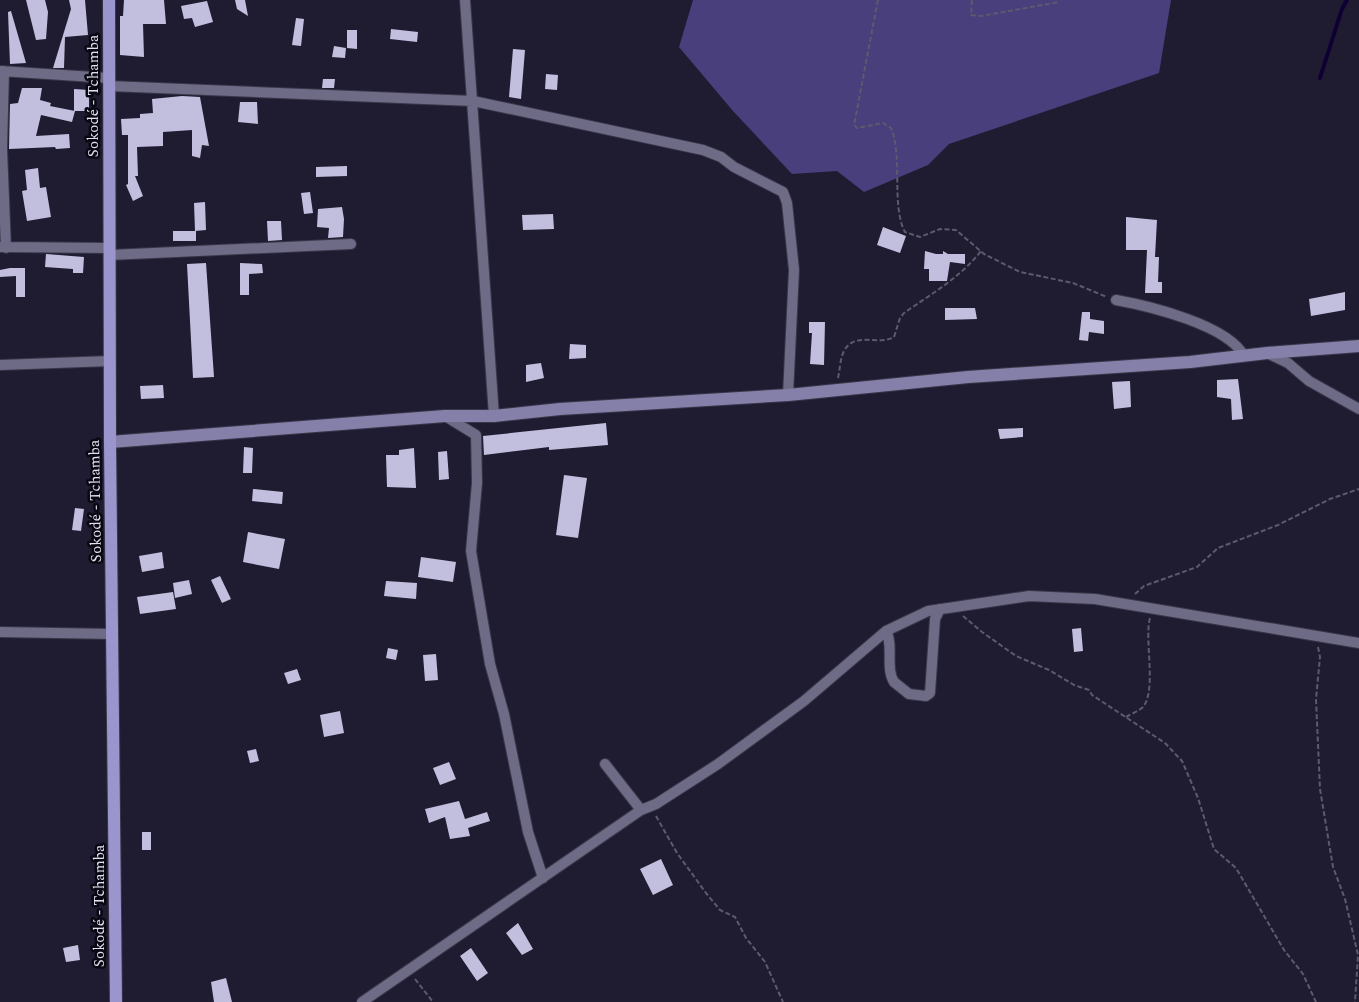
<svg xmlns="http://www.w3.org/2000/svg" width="1359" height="1002" font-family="Spectral,serif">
	<rect width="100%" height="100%" fill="#1f1c32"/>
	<!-- forest -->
	<path fill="#483f7c" d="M693,0h478l-12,73 -210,71 -21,21 -64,27 -27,-21 -45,3 -59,-63 -54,-64z"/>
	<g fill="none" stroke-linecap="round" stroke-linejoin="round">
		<!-- stream -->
		<path stroke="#0f0033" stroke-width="4" d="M1320,78l22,-69 5,-9"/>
	</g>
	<!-- building -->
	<path fill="#c1bfdd" d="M26,0h19l3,12 -2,27 -10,1z
		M69,0h16l3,35 -23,2 -1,31h-11l18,-59z
		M124,0h40l2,24h-23l1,33 -24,-2v-39h3z
		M235,0h10l3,16 -11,-7z
		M207,1l6,21 -18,5 -3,-9 -8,1 -3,-13z
		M11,11l15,52 -16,1 -2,-52z
		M296,18l8,1 -3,27 -9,-1z
		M391,29l27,3 -1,10 -27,-3z
		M347,30h10v19l-10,-1z
		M334,46l12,2 -1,10 -13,-1z
		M513,49l12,1 -4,49 -12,-2z
		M546,74l12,1 -1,15 -12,-1z
		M323,79h12l-1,9h-12z
		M22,88h20l-2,12 11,3 -1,3 25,5 -3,11 -31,-7 -5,21 33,-2 1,14 -14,1 -1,-2 -46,2 1,-45 8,-1z
		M74,89l15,1v21h-15z
		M182,96l18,1 9,49 -7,-1 -2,13 -8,-2v-26l-29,2v14l-26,1 1,29h-3l8,20 -10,5 -7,-16 2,-1v-49h-6l-1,-16 19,-1v-4l13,-1 -1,-14z
		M240,102h17l1,22 -20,-2z
		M347,166v10l-31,1v-10z
		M38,168l2,20 6,-1 5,30 -24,4 -5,-30 5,-1 -2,-20z
		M310,192l3,21 -9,1 -3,-21z
		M205,202l1,28 -11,1 -1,-28z
		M342,207l2,12 -1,18 -15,1 1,-10 -12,-1 1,-18z
		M553,214l1,15 -31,1 -1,-15z
		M1126,217l31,3 -2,37h4l-1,25h4v11h-17l2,-43h-21z
		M267,221h14l1,19 -14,1z
		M883,227l23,9 -6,17 -23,-8z
		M173,231h23v10h-23z
		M925,251l11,3h7v-3l5,3h17v10l-15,-2 -3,19h-18v-12h-5z
		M46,254l38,3 -1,16h-10v-4l-28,-2z
		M206,263l8,114 -21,1 -6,-114z
		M240,263l22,1 1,9 -14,1v21h-9z
		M10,268h15v29h-9v-21l-16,1v-7z
		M1345,292v18l-34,6 -2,-17z
		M945,308h30l2,11 -32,1z
		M1082,312h8v7l14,2v13l-15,-2 -1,9 -9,-1z
		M809,322h16l-1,43 -14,-1 2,-31h-3z
		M570,344l16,1v13l-17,1z
		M541,363l3,15 -18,4v-17z
		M1238,379l5,40 -11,1 -1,-21 -14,-2v-17z
		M1130,381l1,26 -17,2 -2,-27z
		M163,385l1,13 -23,1 -1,-13z
		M606,423l2,22 -59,5v-3l-65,8 -1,-19z
		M1023,428v9l-23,2 -2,-10z
		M244,447l9,1 -1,25h-9z
		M414,448l2,40 -29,-1 -1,-32h13v-5z
		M447,451l2,28 -10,1 -1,-28z
		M564,475l23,3 -9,60 -22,-3z
		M253,489l30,3 -1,12 -30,-3z
		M75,508l9,1 -3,22 -9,-1z
		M248,532l37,7 -6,30 -36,-7z
		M162,552l2,16 -22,4 -3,-16z
		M421,557l35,5 -3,20 -35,-5z
		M220,576l11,23 -9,4 -11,-23z
		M189,580l3,14 -17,4 -2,-15z
		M386,581l31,2 -1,16 -32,-3z
		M173,592l3,17 -36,5 -3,-17z
		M1081,628l2,23 -9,1 -2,-23z
		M388,648l10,2 -2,10 -10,-2z
		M436,654l2,26 -13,1 -2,-26z
		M297,669l4,11 -13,4 -4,-11z
		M340,711l4,22 -20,4 -4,-22z
		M256,749l3,12 -9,2 -3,-12z
		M449,762l7,17 -16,6 -7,-17z
		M459,801l6,18 22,-7 3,9 -22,7 2,8 -20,3 -5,-22 -16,6 -4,-14z
		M142,832h9v18h-9z
		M661,859l12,26 -20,10 -13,-26z
		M518,923l15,26 -11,6 -16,-22z
		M78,945l2,15 -14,2 -3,-14z
		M471,948l17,25 -11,8 -17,-25z
		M226,978l6,24h-18l-3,-20z"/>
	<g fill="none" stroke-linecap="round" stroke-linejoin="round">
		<!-- minor casing -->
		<g stroke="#393649" stroke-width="12">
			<path id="minor" d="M465,0l29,416
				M0,71l109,7
				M4,71l-2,78 4,99
				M109,86l364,15 230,49 18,7 13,10 49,25 4,11 7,67 -6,125
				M1,247l109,1
				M110,255l241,-11
				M1116,300c33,6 112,25 128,56
				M1267,353l21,10 21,18 50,28
				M0,365l110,-4
				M445,416l31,19 1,48 -6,68 19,113 14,50 24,118 15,46
				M886,631c8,14 -1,37 8,51l15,12 17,2 4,-3 5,-74 5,-10
				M0,632l113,2
				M605,764l36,46
				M362,1002l279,-192 15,-6 62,-40 86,-63 82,-70 42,-20 101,-15 66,3 264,44"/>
		</g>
		<!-- secondary casing -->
		<g stroke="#393649" stroke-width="14">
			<path id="secondary" d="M110,442l335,-26h49l66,-7 228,-14 180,-18 222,-15 77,-9 92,-7"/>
		</g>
		<!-- primary casing -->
		<g stroke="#393649" stroke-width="14">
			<path id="primary" d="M109,0l1,442 6,560"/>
		</g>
		<!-- path -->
		<path stroke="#5c5a6e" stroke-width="2" stroke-dasharray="5 2.5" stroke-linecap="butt" d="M878,0l-24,125 3,3 26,-5 8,5c12,28 0,78 14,104l15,5 20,-8 16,1 28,24 36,18 53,11 34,14
			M972,0l-1,15 10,1 78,-14
			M838,378c2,-9 2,-19 6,-27 10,-20 35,-5 50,-14l6,-19 4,-5c27,-19 56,-35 77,-62
			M1135,594l9,-8 53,-19 21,-19 60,-23 52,-26 29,-10
			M963,616l19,16 34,24 33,14 25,15 15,5 3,5 73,48 17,18 16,37 16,51 22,19 48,82 19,24 13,28
			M1318,647l2,10 -4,42 4,90 13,78 12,32 13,56 -3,47
			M1126,717c5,-3 13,-6 17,-10 14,-17 1,-68 7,-89
			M656,816l21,37 29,40 14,17 15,7 11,21 19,24 18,40
			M415,979l18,23"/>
		<!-- minor -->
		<use href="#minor" stroke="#6d6b86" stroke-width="10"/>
		<!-- secondary -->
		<use href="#secondary" stroke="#8480a9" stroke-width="12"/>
		<!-- primary -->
		<use href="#primary" stroke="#9a95cc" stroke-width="12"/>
	</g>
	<g text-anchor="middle" stroke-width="5" stroke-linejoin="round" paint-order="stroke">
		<!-- street labels -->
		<g font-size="15" fill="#e2e1f1" stroke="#090812">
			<text transform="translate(93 96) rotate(-90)" y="5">Sokodé - Tchamba</text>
			<text transform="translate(95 501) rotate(-91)" y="5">Sokodé - Tchamba</text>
			<text transform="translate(99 906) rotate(-90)" y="5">Sokodé - Tchamba</text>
		</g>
	</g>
</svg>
